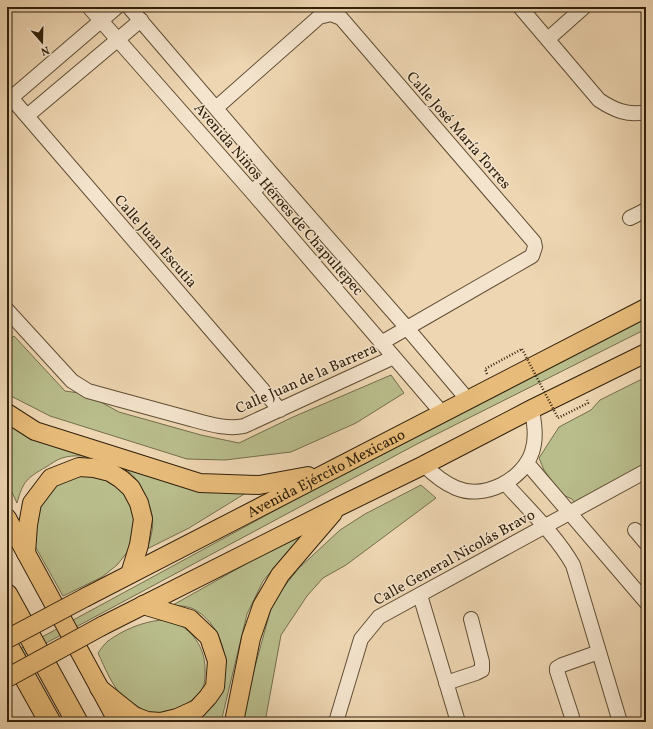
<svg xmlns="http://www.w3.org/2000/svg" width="653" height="729" font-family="Vollkorn,serif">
	<rect width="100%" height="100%" fill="#eed6b2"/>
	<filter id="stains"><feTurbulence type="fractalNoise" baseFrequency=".005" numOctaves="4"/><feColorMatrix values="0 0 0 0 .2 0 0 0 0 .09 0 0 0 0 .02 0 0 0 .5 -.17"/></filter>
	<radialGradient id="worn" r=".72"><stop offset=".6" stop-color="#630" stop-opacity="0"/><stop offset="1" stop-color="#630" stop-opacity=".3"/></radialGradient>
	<!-- green -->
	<path fill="#b9bd8c" stroke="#756e4b" d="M646,317v12l-229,115 -410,220v-8l418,-227z
		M14,336l51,55 21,3 33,18 82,23 38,8 54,-26 98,-42 13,18 -48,30 -65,29 -66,8 -38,-1 -137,-43 -43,-22v-52z
		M646,377v96l-67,36 -7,-10 -11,-5 -17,-24 -5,-12 20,-31 32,-17 9,-10z
		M7,422l144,51 108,12 -70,43 -42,21c9,-25 7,-35 -4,-58 -4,-7 -8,-15 -14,-19 -9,-6 -19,-9 -28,-12 -13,-4 -26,-6 -39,-2 -6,2 -11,6 -16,9 -19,11 -23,14 -29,36l-10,-21z
		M69,476h35l22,17 9,24 -6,33 -12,15 -15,12 -39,19 -28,-50 2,-40 17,-19z
		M421,485l15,13 -90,67 -23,13 -16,18 -26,39 -16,87h-23l8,-37 23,-84 25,-32 42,-39 25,-16z
		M306,530l-43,51 -16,33 -26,108h-30c10,-8 20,-15 27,-26 16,-26 5,-69 -21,-85 -7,-5 -17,-5 -24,-6z
		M161,620c4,1 10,1 15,3 19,9 30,28 29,49 0,5 0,13 -3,17 -2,6 -8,10 -13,13 -19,15 -35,16 -55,2 -3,-2 -7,-4 -10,-6 -12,-12 -19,-30 -26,-45 3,-4 6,-9 10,-12 15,-11 34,-19 53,-21z"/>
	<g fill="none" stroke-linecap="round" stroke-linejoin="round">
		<!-- minor casing -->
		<g stroke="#604e34" stroke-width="16">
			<path id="minor" d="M89,7l163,185 190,221
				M129,7l143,167 135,154 61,72
				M520,7l79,93c15,10 29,16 47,12
				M548,39l36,-32
				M7,93l273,317
				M11,98l106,-91
				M216,108l103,-91 12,-3 10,4 193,224 1,5 -3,9 -151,87
				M27,116l114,-96
				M252,192l20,-18
				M630,218l16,-8
				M7,310l65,71 16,10c33,9 65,18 99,27 19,5 38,12 57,8l150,-69
				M527,463l119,139
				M424,465c10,10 20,18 32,23 28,12 67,-8 76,-36 5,-15 2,-29 0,-43
				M505,483c23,26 51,52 68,82l47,157
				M635,530l11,13
				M420,595l38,127
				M446,683l30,-10 6,-3v-8l-11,-43
				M572,717l-15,-46v-3l5,-3 37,-13
				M336,722l25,-83 18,-22 267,-146"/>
		</g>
		<!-- major casing -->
		<g stroke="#31200a" stroke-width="20">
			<g id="major">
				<path d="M7,413l28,18 165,52 59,2 49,-9"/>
				<path d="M7,518l111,204"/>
				<path d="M26,553l2,-28 4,-22 19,-25 28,-11 15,1 16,4 11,7 10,9 8,15 4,16 -4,26 -9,29"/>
				<path id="s1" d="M86,597l560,-289"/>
				<path d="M102,626l238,-120 84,-41 108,-56 114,-56"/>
				<path d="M99,688l35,28 13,5 14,1 16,-4 20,-9 11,-12 7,-10 2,-26 -8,-24 -19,-18 -47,-14"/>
				<path d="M234,722l17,-84 11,-32 18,-31 53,-62"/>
			</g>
		</g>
		<!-- highway casing -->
		<g stroke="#31200a" stroke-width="23">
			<path id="highway" d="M7,595l70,127
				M7,645l43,77"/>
		</g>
		<!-- path -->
		<path stroke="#31200a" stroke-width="2.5" stroke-dasharray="1 2" stroke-linecap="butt" d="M487,374l-2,-5 37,-20
			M558,418l30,-15 -1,-3"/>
		<!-- minor -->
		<use href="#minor" stroke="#f4e4cd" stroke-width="14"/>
		<!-- major -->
		<use href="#major" stroke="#e7bb79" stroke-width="18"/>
		<!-- highway -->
		<use href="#highway" stroke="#e7bb79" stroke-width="21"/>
		<!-- major-bridge casing -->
		<g stroke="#31200a" stroke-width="20" stroke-linecap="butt">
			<path id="major-bridge" d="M7,639l79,-42
				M7,678l95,-52"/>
		</g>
		<!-- path-bridge -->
		<path stroke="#31200a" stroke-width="2.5" stroke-dasharray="1 2" stroke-linecap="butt" d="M522,349l36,69"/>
		<!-- major-bridge -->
		<use href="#major-bridge" stroke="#e7bb79" stroke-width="18"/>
	</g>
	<g text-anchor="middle" stroke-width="3" stroke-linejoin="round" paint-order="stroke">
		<!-- street labels -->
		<g font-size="15" fill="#31200a" stroke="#f4e4cd">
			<text transform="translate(459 130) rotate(49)" y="5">Calle José María Torres</text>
			<text transform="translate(279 199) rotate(49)" y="5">Avenida Niños Héroes de Chapultepec</text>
			<text transform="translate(156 241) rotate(49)" y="5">Calle Juan Escutia</text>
			<text transform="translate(306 378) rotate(-24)" y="5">Calle Juan de la Barrera</text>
			<text dy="5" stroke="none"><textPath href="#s1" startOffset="270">Avenida Ejército Mexicano</textPath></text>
			<text transform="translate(454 557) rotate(-29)" y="5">Calle General Nicolás Bravo</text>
		</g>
	</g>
	<!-- margin -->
	<rect width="653" height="729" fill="none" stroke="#eed6b2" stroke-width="24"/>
	<rect x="8" y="8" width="637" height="713" fill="none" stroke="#31200a" stroke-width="2"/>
	<rect x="12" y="12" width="629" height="705" fill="none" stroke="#31200a"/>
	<!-- north arrow -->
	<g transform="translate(42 42) rotate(160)" stroke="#f4e4cd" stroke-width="3" paint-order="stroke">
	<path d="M0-3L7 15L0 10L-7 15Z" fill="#31200a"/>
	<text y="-6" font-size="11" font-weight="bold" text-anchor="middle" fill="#31200a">N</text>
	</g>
	<rect width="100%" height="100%" filter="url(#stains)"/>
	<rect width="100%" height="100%" fill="url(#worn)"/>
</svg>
